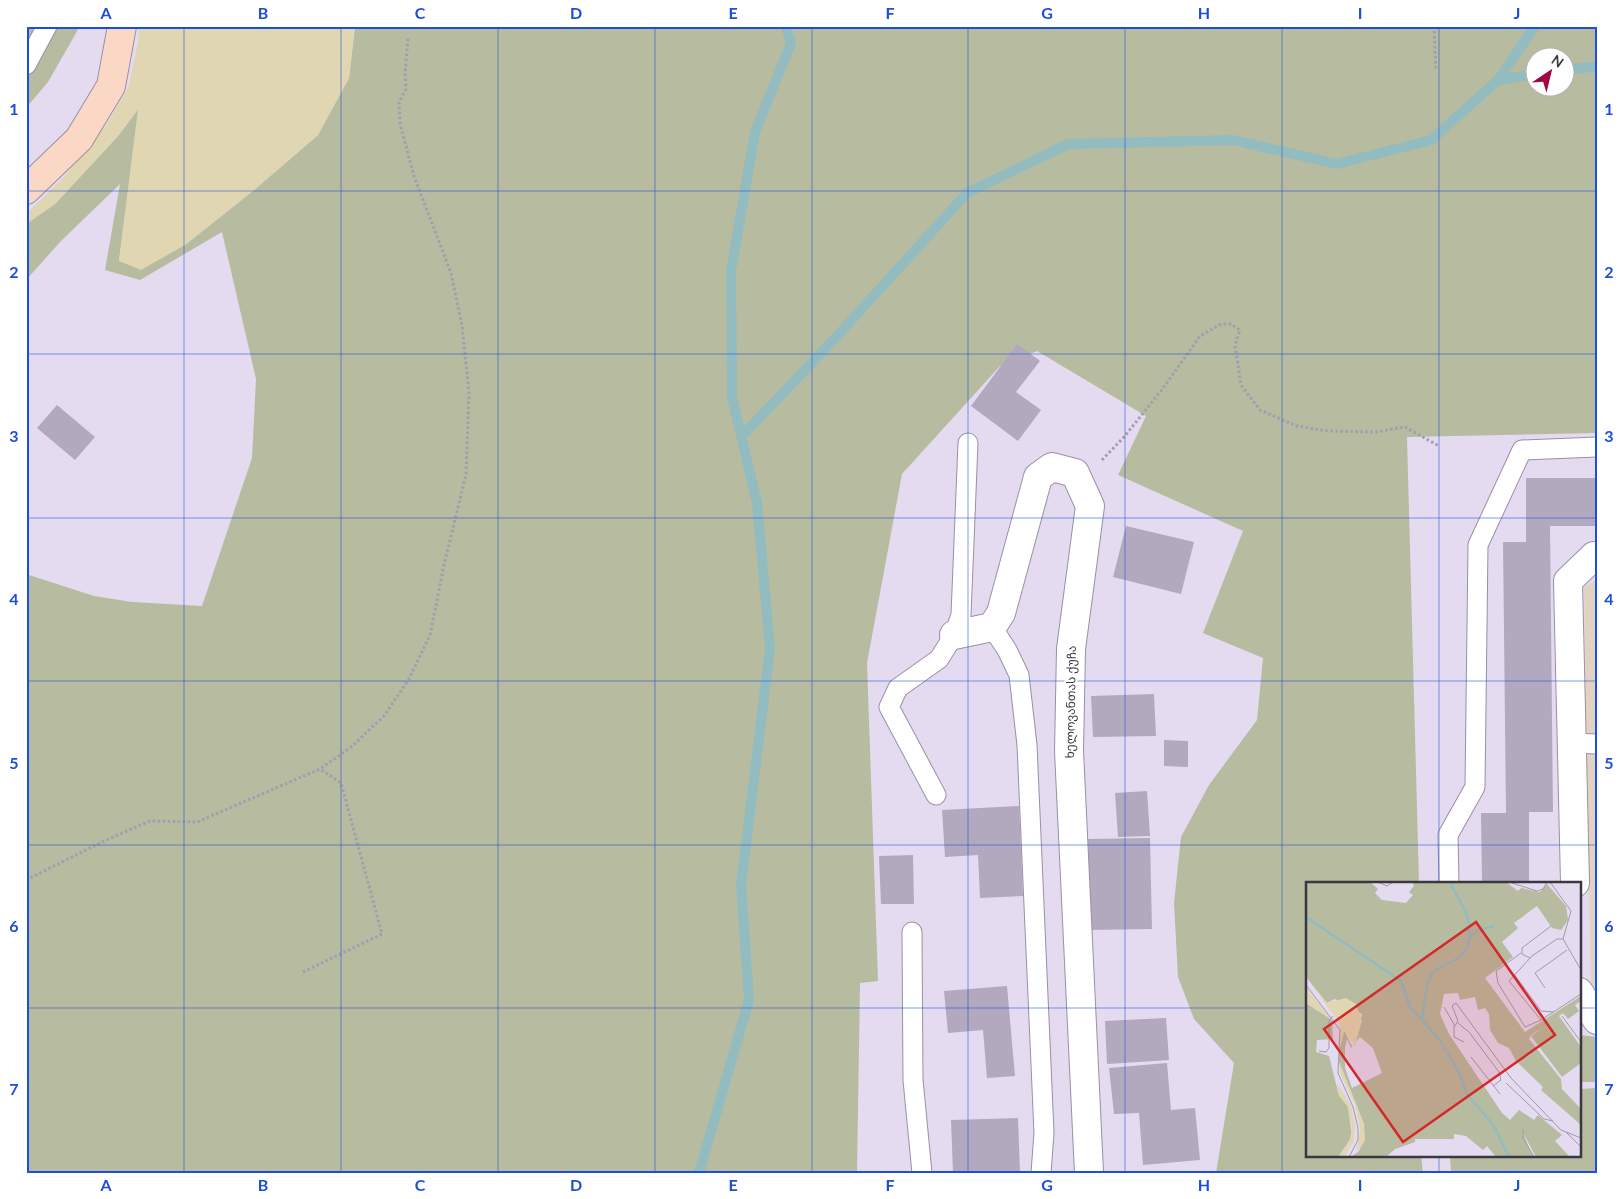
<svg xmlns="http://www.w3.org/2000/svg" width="1623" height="1199" font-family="Lato,'Noto Sans Georgian',sans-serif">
	<rect width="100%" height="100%" fill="#e4dbf1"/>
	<!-- industrial -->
	<path fill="#e2d3c1" d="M1597,579v423l-6,-4 -7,-410z"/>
	<!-- green -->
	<path fill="#b7bb9f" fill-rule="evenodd" d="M26,26h54l-32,56 -22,26z
		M355,26h1242v407l-190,4 12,446h-112v272h114l2,18h-207l18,-110 -40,-44 -16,-42 -4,-74 7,-66 28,-52 48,-65 6,-62 -60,-25 40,-102 -125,-56 28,-59 -109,-65 -37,15 -98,108 -35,189 11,318 -18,2 -3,190h-831v-599l68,22 38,6 70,4 50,-148 4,-79 -34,-147 -82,48 -35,-10 15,-86 -59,57 -35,39v-56l29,-20 63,-68 21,-28 -20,153 66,-16 69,-55 64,-55 31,-57zM1536,58h30v30h-30z
		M1579,1035l18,2v45h-18z
		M1597,1088v85h-146l-1,-18h129v-66z"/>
	<!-- sand -->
	<path fill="#e0d6b1" d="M139,26h216l-6,52 -31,57 -64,55 -69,55 -44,25 -22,-9 19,-152 -20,27 -63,68 -29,20v-10l36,-35 44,-54 22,-37 10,-45z"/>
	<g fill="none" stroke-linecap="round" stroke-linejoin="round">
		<!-- stream -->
		<path stroke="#93bcc1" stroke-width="10" d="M1566,70l25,-3 6,1
			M1498,80l38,-6
			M741,437l96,-101 130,-143 101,-49 165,-4 104,24 94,-24 67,-60 37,-54
			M699,1173l50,-173 -8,-115 29,-237 -13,-145 -25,-106 -1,-126 24,-139 36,-89 -5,-17"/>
	</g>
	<!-- building -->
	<path fill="#b2a9be" d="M1017,344l23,17 -24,31 25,18 -23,31 -47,-35z
		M57,405l38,32 -20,23 -38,-32z
		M1526,478h71v48h-47l3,286h-24v71h-47l-1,-70h25l-3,-271h23z
		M1126,526l68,16 -13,52 -68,-17z
		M1154,694l2,42 -63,1 -2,-41z
		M1164,740l24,1v26l-24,-1z
		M1147,791l3,45 -32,1 -3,-44z
		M1019,806l4,90 -43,2 -2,-43 -33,2 -3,-47z
		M1150,838l2,91 -61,1 -3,-91z
		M913,855l1,49h-33l-2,-48z
		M1007,986l8,90 -28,2 -4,-48 -35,3 -4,-42z
		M1166,1018l3,42 -62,4 -2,-43z
		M1167,1063l4,47 24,-2 5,52 -57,5 -4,-52 -25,1 -5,-46z
		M1018,1118l2,55h-67l-2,-53z"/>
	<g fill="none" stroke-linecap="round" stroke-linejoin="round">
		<!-- lane casing -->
		<g stroke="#9990a5" stroke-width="21">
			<path id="lane" d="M26,65l21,-39
				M992,627l15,23 12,25 8,70 17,388 -3,40
				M1572,743l25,1
				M936,795l-47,-88 9,-19 41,-29 15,-24 7,-20 7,-172
				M1449,883l-1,-48 27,-48 3,-242 44,-95 75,-3
				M912,932l1,148 9,93"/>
		</g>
		<!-- street casing -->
		<g stroke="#9990a5" stroke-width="30">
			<path id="street" d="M954,635l38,-8 9,-14 37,-136 14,-10 23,6 15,33 -19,143 -2,102 20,422
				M1575,883l-7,-302 26,-25h3
				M1579,992l18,28"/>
		</g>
		<!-- secondary casing -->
		<g stroke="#9990a5" stroke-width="30">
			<path id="secondary" d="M26,190l53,-51 32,-53 11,-60"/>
		</g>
		<!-- path -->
		<path stroke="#a49dae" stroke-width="3" stroke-dasharray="2.5 2.5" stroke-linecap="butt" d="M1434,26l2,45
			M1102,460l22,-23 40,-50 36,-51 21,-12h10l9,6 -5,15 6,40 19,25 37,16 31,5 47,1 30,-5 34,19
			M26,880l78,-39 46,-20 47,1 123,-53 30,-21 34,-32 25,-37 21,-44 14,-70 22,-91 3,-81 -7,-68 -11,-52 -37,-97 -14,-52 -1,-22 7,-13 -1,-16 3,-35
			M303,972l79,-38 -41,-151 -21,-14"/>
		<!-- lane -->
		<use href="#lane" stroke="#fff" stroke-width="19"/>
		<!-- street -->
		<use href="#street" stroke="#fff" stroke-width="28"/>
		<!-- secondary -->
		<use href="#secondary" stroke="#fad8c5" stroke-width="28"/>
	</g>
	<!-- grid -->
	<path fill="none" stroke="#1d4ed8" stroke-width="1" stroke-opacity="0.55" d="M184,26v1147M341,26v1147M498,26v1147M655,26v1147M812,26v1147M968,26v1147M1125,26v1147M1282,26v1147M1439,26v857M26,191h1571M26,354h1571M26,518h1571M26,681h1571M26,845h1571M26,1008h1281M1579,1008h18M1439,1155v18"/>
	<g text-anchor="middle" stroke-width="4" stroke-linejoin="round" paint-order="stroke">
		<!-- street labels -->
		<g font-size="12" fill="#3b3740" stroke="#fff">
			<text transform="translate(1071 702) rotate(-89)" y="4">ხელოვანთას ქუჩა</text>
		</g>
	</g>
	<!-- overview -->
	<g transform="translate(1306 882)">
		<rect width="275" height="275" fill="#e4dbf1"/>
		<path d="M0,0h64l8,7 -3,4 7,7 24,3 7,-8 -4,-3 5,-6 -2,-4h94l12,9 3,-3 19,4 7,-8 19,22 2,14 -7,10 -9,-2 -15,-22 -23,17 4,5 -16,14 11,15 -28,21 40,54 56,-36v5l-6,4 4,6 -11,8 -5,-6 -4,3 22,31v16l-19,14 -31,-41 13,-9 -13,8 -2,4 32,40 1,10 19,20v16l-40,-35 2,-3 -27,-26 -7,-13 -11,-5 -8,-13 -1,-16 -4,-6 -7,2 -3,-13 -15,3 -2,-7 -14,1 -4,20 9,20 53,79 8,7 9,-10 15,10 4,-5 24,20 -7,6 15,16h-34l-14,-26 11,26h-37l-9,-11 -4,4 -17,-14 -12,-2v5h-39v3l-20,7 -9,8h-35l8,-6 5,-27 -25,-62v-10l5,-22 8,16 3,-1 7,-31 -27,-15 -8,4 -21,-26zM54,155l13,11 9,25 -30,15 -7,-20v-20l2,-9 4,9zM0,121l26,17 1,19 -16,1 -1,12 13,4 9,36 10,15 4,30 -14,20h-32z" fill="#b7bb9f" fill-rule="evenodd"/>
		<path d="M0,95l21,26 19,-5 10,6 6,17 -7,24 -11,-14 -5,21 1,-28zM0,106l26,32 -26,-17zM33,180l25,62 1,16 -6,11 -2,-1 3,-21 -5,-24 -15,-32zM31,200l14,24 4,19 -1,16 -10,16h-6l11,-14 3,-14 -4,-22 -9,-11z" fill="#e0d6b1"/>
		<path fill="none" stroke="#93bcc1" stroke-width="2.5" d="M0,35l95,64 9,26 29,32 21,35 6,19 28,33 15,31M164,55l7,-6 17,-5M116,139l5,-37 6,-12 27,-15 7,-9 3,-10 -2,-21 -18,-35"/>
		<path fill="none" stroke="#a099aa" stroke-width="1" d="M72,0l9,4 6,-4M203,0l28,9 6,-2 4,-7M244,0l21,29 -8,28 18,31M257,57h-6l-25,17 -23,25 32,39 40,-26M215,71l-25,18 2,12 27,44 16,-7M224,76l-8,-4v-6l29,-22M208,92l27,37 13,1M0,103l34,45 -2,43 15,34 5,21v12l-9,17M239,106l-10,-15 32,-23M138,125l10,17v13l10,5M256,134l19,26M152,141l11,9 30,40 2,8 -8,6M149,144l3,-5 -6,-15 4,-3 55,75 50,52 20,8M13,169l7,1 3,-4v-27l4,-5M165,175l29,37M200,201l38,36 9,2M217,247v9l11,19M260,250l15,15"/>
		<path fill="#d62828" fill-opacity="0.15" stroke="#d62828" stroke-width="2.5" d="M170,40l79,113 -152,107 -79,-113z"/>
		<rect width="275" height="275" fill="none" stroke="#3b3740" stroke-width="2.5"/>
	</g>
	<!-- border -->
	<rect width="1623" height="1199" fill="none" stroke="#ffffff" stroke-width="55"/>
	<!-- north arrow -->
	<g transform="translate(1550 72) rotate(35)"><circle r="24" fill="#ffffff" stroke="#b1afb3"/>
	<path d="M0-4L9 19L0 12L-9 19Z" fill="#a10645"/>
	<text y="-8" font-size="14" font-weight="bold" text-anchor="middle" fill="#3b3740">N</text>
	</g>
	<rect x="28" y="28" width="1568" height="1144" fill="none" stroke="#1d4ed8" stroke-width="2"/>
	<g font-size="16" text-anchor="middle" font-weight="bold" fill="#1d4ed8">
		<text x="106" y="19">A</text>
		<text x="263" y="19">B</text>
		<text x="420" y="19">C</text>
		<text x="576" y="19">D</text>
		<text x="733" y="19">E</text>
		<text x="890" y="19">F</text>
		<text x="1047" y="19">G</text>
		<text x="1204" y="19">H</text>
		<text x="1360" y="19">I</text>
		<text x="1517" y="19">J</text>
		<text x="14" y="115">1</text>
		<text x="1609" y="115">1</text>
		<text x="14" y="278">2</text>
		<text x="1609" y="278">2</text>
		<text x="14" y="442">3</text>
		<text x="1609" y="442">3</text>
		<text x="14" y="605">4</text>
		<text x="1609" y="605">4</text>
		<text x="14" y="769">5</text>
		<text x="1609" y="769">5</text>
		<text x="14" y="932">6</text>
		<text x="1609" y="932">6</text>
		<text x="14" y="1095">7</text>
		<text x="1609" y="1095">7</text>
		<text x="106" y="1191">A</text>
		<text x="263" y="1191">B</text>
		<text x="420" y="1191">C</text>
		<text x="576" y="1191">D</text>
		<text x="733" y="1191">E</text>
		<text x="890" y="1191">F</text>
		<text x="1047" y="1191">G</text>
		<text x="1204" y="1191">H</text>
		<text x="1360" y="1191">I</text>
		<text x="1517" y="1191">J</text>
	</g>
</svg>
